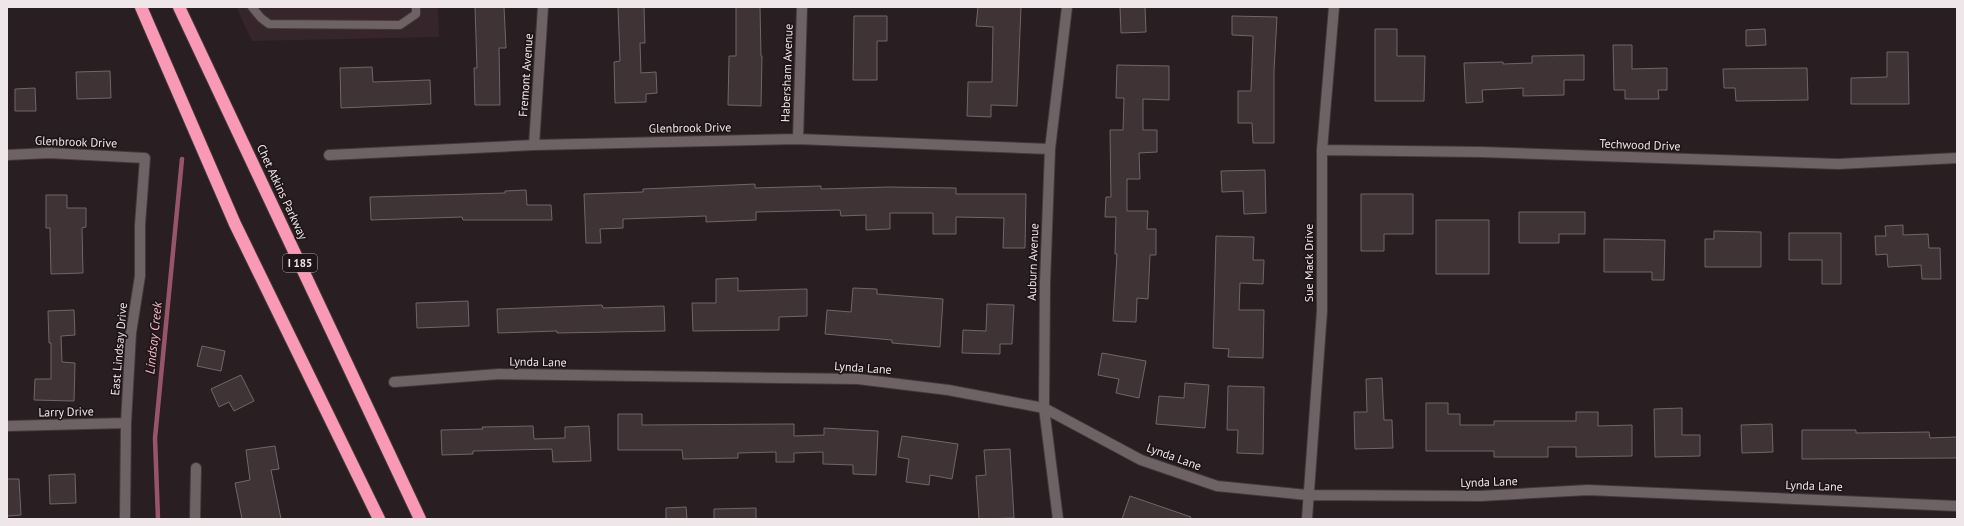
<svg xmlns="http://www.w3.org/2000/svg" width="1964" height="526" font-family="'PT Sans',sans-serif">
	<rect width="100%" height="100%" fill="#291e21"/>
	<!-- built -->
	<path fill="#36252a" d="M236,7h202l1,30 -187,4z"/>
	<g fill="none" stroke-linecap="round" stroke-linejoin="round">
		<!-- stream -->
		<path stroke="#985569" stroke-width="4.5" d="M158,519l-3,-81 27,-279"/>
	</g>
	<!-- building -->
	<path fill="#3f3336" stroke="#726568" d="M475,7h29l2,41h-7l1,57h-25l-1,-37h3z
		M618,7h26l1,36h-5l1,30 15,-1 1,21 -11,1v8l-31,1 -1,-41 6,-1z
		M736,7h24l1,49h1l-1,50 -33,-1 1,-49h7z
		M978,7h43l-4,99 -26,-1v12l-24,-1 1,-34h24l1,-55 -17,-1z
		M1120,7h25l1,25 -25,1z
		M854,16h33v25h-10v39h-24z
		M1232,16l45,1 -3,54v72h-21l-1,-20h-14v-32h13l2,-55 -21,-1z
		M1375,29h22v27h28l-1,45h-49z
		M1765,29l1,16 -20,1v-16z
		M1613,45h19v24l35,-1v22h-9l1,9h-34v-9h-11z
		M1887,52h21l1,52h-58v-26l36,-1z
		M1584,55v25h-20v15l-41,1v-8l-41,2 1,12 -17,1 -2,-40 39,-1v2l29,-1v-7z
		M1117,65l52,1v34l-26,-1v31h14v22l-18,1 1,26h-13v32h21l-1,18h9v26h-6l-2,44 -11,-1 -1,24 -23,-1 4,-67h-2l1,-37h-11l1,-20h5l-1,-67h13l1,-32h-8z
		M372,67l1,15 57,-2 1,24 -90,4 -1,-40z
		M1807,68l1,32 -72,1 -1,-13h-11l-1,-19z
		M110,71l1,27 -34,1 -1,-27z
		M35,88l1,23h-21v-22z
		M1265,170l1,43 -22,1 -1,-23 -21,1 -1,-21z
		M755,184v4l66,-2v3l68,-2 67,1v6h70l-1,54h-22l1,-30 -48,-1v17h-23v-21h-43v16l-24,1v-15l-25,1 -1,-6 -84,2v8l-50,2v-6l-83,3v9l-23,1 1,14h-15l-2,-49 59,-2v-3z
		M526,190l1,15h24l1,15h-89l-1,-3 -91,3 -1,-23 135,-4v-2z
		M1361,194h52v40h-29v17h-23z
		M46,195h21v13h19v19l-4,1 1,45 -32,1 -1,-46h-4z
		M1519,212h66v22h-26v9h-40z
		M1436,220h53v54h-53z
		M1903,225v10l25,-1 1,14h11l1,31h-19l-1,-14 -33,2 -1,-13 -11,1 -1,-19h11l-1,-10z
		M1714,231l47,1v35h-56v-28h9z
		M1789,233h52v51h-19v-24h-33z
		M1216,236l38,1 -1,23h11l-1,24 -23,-1 -1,27h25l-1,48 -35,-1 1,-8 -16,-1z
		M1604,239l61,1 -1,40h-12v-8h-48z
		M738,278v13l69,-2v27l-28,1v13l-86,1 -1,-28h24v-24z
		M853,288l24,1v5l66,5 -3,48 -48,-4v-3l-67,-6 2,-24 24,2z
		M468,301l1,25 -52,2 -1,-25z
		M987,304l27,1 -2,39h-12v10l-38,-1 1,-23 23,1z
		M602,305l1,3 61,-2 1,25 -108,2v-2l-59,2 -1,-24z
		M74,310l1,25 -14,1 1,26 13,1 -1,38 -40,-1 1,-21h16v-36h-2l-1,-32z
		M202,346l23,5 -4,20 -24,-5z
		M1102,353l44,8 -7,37 -23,-5 3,-14 -21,-4z
		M241,375l13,26 -20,10 -5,-9 -10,5 -8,-18z
		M1382,378l2,42h8l1,28 -38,1 -1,-37h13l-1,-33z
		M1185,383l24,2 -4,43 -49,-4 3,-28 25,2z
		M1228,386l36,1 -1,67 -26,-1 1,-23h-11z
		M1426,403h22v11h12v11h34v-4h82v-9h22v14l34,-1v31l-56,1v-10h-28v10h-54v-6h-68z
		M1682,408v27h18v21l-45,1 -1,-48z
		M618,414h24v11l152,-1v12l30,-1v-7l54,3 -2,44 -23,-1v-9l-30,-1v-12l-29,1v9h-18v-10l-38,1v5l-55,1 -1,-9h-64z
		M1772,424l1,28 -31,1 -1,-28z
		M533,426l1,13 31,-1v-11l24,-1 2,35 -38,1 -1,-13 -79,2v3l-31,1 -1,-25 42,-1 -1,-2z
		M1802,430h54v3l73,-1 1,6 27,-1v21l-155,1z
		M902,436l56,8 -6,35 -22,-4 -1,10 -23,-3 3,-23 -11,-2z
		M275,446l4,23 -8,1 10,49h-39l-7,-36 15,-3 -4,-30z
		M1010,449l4,69 -35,1 -3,-43 10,-1 -2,-25z
		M75,474l1,29 -26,1 -1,-29z
		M7,479h12l2,36 -14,1z
		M1130,496l61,21 -1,2h-68z
		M686,507l1,12h-21v-11z
		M756,508v11h-42v-10z"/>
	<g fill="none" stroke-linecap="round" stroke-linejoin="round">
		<!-- lane casing -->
		<g stroke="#42393c" stroke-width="10">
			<path id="lane" d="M252,7l9,11 8,6 131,1 16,-11v-7"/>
		</g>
		<!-- street casing -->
		<g stroke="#42393c" stroke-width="12">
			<path id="street" d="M798,139l4,-132
				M534,145l9,-138
				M1322,150l159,2 357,12 119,-6
				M7,155l42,-2 96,5 -5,67v51l-9,57 -5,90 -1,96
				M329,155l205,-10 264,-6 252,10
				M394,382l105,-8 359,5 90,11 96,18 97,52 76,26 90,9 173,1 108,-6 369,16
				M7,426l119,-3
				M195,519l1,-51
				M1307,519l15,-208v-161l12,-143"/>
		</g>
		<!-- secondary casing -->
		<g stroke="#42393c" stroke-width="12">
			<path id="secondary" d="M1058,519l-14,-111 1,-125 5,-134 17,-142"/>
		</g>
		<!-- highway casing -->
		<g stroke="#42393c" stroke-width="14">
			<path id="highway" d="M141,7l94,217 144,295
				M179,7l241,512"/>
		</g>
		<!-- lane -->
		<use href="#lane" stroke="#6e6265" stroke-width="8"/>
		<!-- street -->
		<use href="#street" stroke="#6e6265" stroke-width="10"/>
		<!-- secondary -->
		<use href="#secondary" stroke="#6e6265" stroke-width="10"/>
		<!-- highway -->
		<use href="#highway" stroke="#f999b5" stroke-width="12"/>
	</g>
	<g text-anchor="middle" stroke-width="3.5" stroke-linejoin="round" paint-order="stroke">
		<!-- shield labels -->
		<rect fill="#1f1518" stroke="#b0a7aa" stroke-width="1" x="283" y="254" width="34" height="18" rx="3"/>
		<g font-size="11" font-weight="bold" fill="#eee6e8">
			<text x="300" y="267">I 185</text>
		</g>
		<!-- street labels -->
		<g font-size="12" fill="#eee6e8" stroke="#1f1518">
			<text transform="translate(787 73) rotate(-88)" y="4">Habersham Avenue</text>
			<text transform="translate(526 75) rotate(-86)" y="4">Fremont Avenue</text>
			<text transform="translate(690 128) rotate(-1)" y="4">Glenbrook Drive</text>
			<text transform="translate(76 142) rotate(2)" y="4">Glenbrook Drive</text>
			<text transform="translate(1640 145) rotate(2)" y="4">Techwood Drive</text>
			<text transform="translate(282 192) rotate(65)" y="4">Chet Atkins Parkway</text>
			<text transform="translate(1033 262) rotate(-88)" y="4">Auburn Avenue</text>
			<text transform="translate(1309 263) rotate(-90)" y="4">Sue Mack Drive</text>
			<text transform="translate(119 349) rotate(-85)" y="4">East Lindsay Drive</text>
			<text transform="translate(538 362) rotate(1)" y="4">Lynda Lane</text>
			<text transform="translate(863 368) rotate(4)" y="4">Lynda Lane</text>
			<text transform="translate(66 412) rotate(-1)" y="4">Larry Drive</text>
			<text transform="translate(1174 457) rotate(20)" y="4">Lynda Lane</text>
			<text transform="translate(1489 482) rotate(-2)" y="4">Lynda Lane</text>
			<text transform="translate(1814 486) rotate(2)" y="4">Lynda Lane</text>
		</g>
		<!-- water labels -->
		<g font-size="13" font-style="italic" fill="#f7baca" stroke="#1f1518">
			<text transform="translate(153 338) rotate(-84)" y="5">Lindsay Creek</text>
		</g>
	</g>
	<!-- border -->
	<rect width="1964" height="526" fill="none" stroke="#eee6e8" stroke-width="16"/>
</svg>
